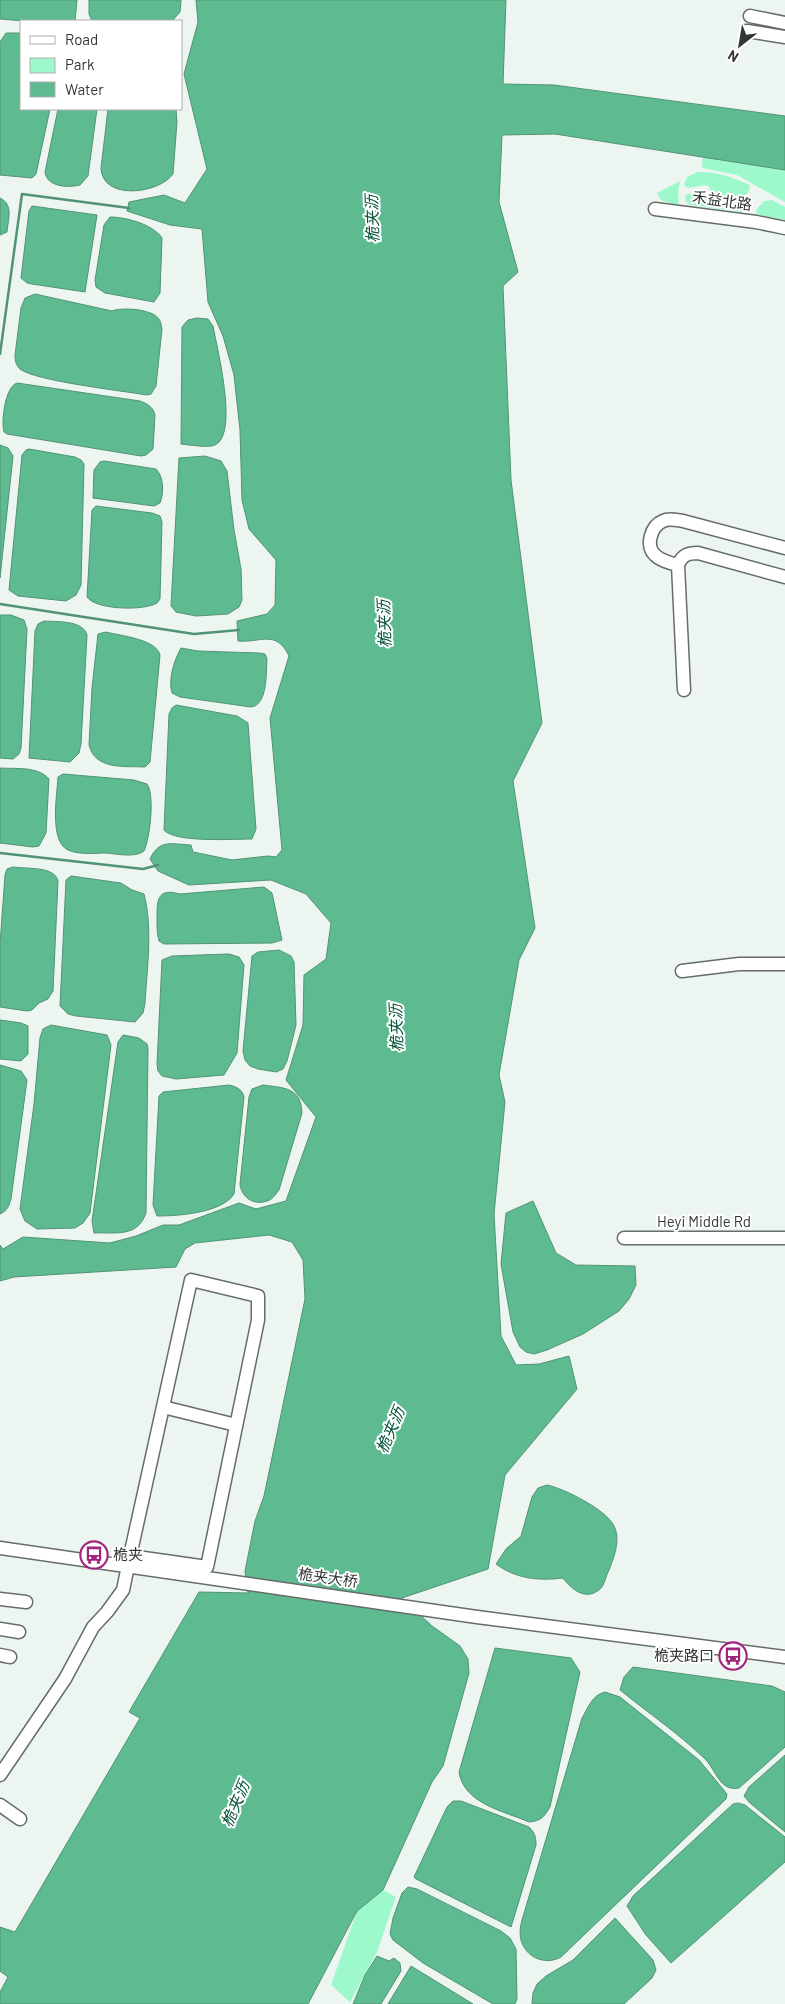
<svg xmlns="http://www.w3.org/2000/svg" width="785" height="2004" font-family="Barlow,'Noto Sans SC',sans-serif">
	<rect width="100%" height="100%" fill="#edf5f0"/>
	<!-- green -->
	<path fill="#9df8cc" d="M703,157l82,13v32l-48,-27 -35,-7z
		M697,172c18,-1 36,5 53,13 -1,20 -25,14 -38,12l-2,-2v-7l-3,-3 -20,3 -3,-3 3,-8z
		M680,181l-2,11 1,10 -3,3 -15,-5 -4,-7z
		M693,193c6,2 8,6 14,9 9,5 22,2 32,1l5,4 -2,5 -52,-7 -4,-4 -1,-6z
		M772,200l13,7v13l-26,-5 -3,-2 1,-4 7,-8z
		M383,1890l13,7 -19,55 -27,50 -19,-17 26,-74z"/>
	<!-- water -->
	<path fill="#5ebb91" stroke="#519375" d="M0,0h77l-2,21h-50l-25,-2z
		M89,0h92v1l-1,11 -8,9h-80l-3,-7z
		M196,0h310l-3,84 51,1 231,31v54l-230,-36 -53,1 -3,67 19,70 -15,14 8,194 31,243 -29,58 22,147 -16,32 -20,115 6,27 -11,112 7,122 15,29 23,-1 30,-8 8,33 -72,86 -17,94 -86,29 30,28 28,20 8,13 1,14 -26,93 -11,16 -49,108 -26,21 -49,93h-308v-12l8,-15 -8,-6v-44l15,5 125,-214 -11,-6 70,-120 49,1 -3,-22 10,-50 9,-25 41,-197 -2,-39 -11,-18 -23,-7 -74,8 -10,6 -9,18 -162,10 -14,4v-36l3,4 20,-12 87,6 26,-7 27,-11h16l60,-22 17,6 30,-8 30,-84 -30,-37 17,-55 1,-50 22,-16 5,-36 -25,-29 -35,-14 -82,5 -31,-14 -8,-12c9,-20 21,-15 41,-14l2,7 39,8 36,-4 8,1 6,-7 -12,-132 19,-62c-13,-27 -28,-13 -51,-15l-1,-20 30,-7 8,-9 1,-45 -27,-31 -7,-29 -2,-70 -6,-55 -11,-39 -15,-34 -6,-73 -32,-4 -43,-14 2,-9 35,-7 21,8 22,-34 -23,-95 14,-52z
		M6,33h15v76h29l-14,65 -4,4 -32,-3v-133z
		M58,109h39l-9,67 -8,9c-12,3 -33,2 -35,-13z
		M108,109h68l1,13 -4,52c-14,20 -71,27 -72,-6z
		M0,198c14,7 8,21 7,34l-7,3z
		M32,206l65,9 -12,77 -53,-8 -5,-1 -6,-5 8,-67z
		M110,217c15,0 43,7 52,21l-2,55 -6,9 -49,-9 -9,-6 -1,-7 9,-55z
		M35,294l77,17c10,-4 39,-2 46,7 3,3 3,7 4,11l-6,57 -5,8 -4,1c-23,-4 -112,-14 -127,-26 -4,-4 -5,-8 -5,-14l6,-47 4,-10z
		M197,318l11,1 5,7c4,22 26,108 2,119 -6,3 -26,0 -34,-1l1,-117 6,-7z
		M17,383l123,18c8,3 13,6 15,14l-2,34 -7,6 -5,1 -134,-22 -3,-2c-3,-11 1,-45 13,-49z
		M0,445l8,3 5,8 -13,122z
		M29,449l46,8 6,3 3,4 -3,121 -5,10 -10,6 -48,-5 -9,-6 13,-135 4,-5z
		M205,456l16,5 6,10 7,59 7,39 1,31 -3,7 -11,7 -32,2 -20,-4 -5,-6 8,-148z
		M104,461l52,8c8,8 8,24 4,34l-6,3 -61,-8 1,-28 6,-8z
		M96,506l56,7 8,3 2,6 -2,77 -3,4c-13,8 -61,7 -70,-6l5,-87z
		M0,615h11l13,5 3,9 -6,119 -2,6 -6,5 -13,-1z
		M44,621c13,1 39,-1 43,14l-6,109 -2,9 -9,9 -41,-4 6,-127 3,-7z
		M106,632c15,4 50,7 54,23l-10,107 -5,5c-21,-1 -50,3 -56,-22l3,-57 6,-54z
		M181,648l17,3 61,2 6,1 2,5c-1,13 1,46 -16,48l-71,-10 -8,-4c-4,-13 2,-33 9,-45z
		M176,705l61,11 11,7 8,106 -4,10c-18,0 -77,4 -88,-9l5,-116 3,-6z
		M0,768c15,1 38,-2 49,11l-3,54 -7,13 -6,1 -33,-4z
		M63,774l71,6 13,4c8,11 3,54 -3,67 -9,7 -26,3 -38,2 -11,0 -27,2 -38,-3 -19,-9 -11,-55 -10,-73z
		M13,867c13,2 42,-1 45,14l-5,110 -5,8 -9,4 -7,7 -5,1 -27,-4v-63l5,-69 2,-6z
		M71,876l50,7 11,7 12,4c9,34 3,74 1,109l-2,10 -8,9 -59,-6 -8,-2 -8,-8 6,-126z
		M264,887l8,6 10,47 -10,3 -108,1 -5,-3c-2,-7 -2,-14 -2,-21 0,-18 -1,-33 23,-26z
		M279,950l12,6 3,6 2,63 -9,36 -4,8 -7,3 -18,-3 -8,-3 -5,-6 -2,-9 9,-95 6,-4z
		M229,954l10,3 5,8 -7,88 -13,22 -48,4 -14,-3 -4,-5 -1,-7 5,-104 10,-4z
		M0,1020l21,3 7,3v28l-7,7 -21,-2z
		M51,1025l56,10 4,10 -21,168 -7,10 -8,5 -38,1 -12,-8 -5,-12 14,-105 6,-66 3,-9z
		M123,1035l16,3 8,6 1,4 -2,165c-9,25 -30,19 -52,20l-2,-12 26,-179z
		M0,1065l21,6 6,9 -16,119c-2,7 -4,12 -11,15z
		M229,1085c8,2 13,4 15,12l-10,97c-12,19 -56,22 -77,22l-4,-11 6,-109 4,-4z
		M263,1085c21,3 38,2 39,28l-23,77c-4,5 -7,10 -12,11 -13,5 -26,-4 -27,-17l9,-87 3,-8z
		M533,1201l23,52 20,12 59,1 1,19 -7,14 -10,12 -36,23 -36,16 -13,4 -8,-2 -6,-5 -7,-15 -12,-68 5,-51z
		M547,1485c16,3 60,25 67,41 7,14 0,31 -5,44 -3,5 -4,14 -8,18 -14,14 -29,2 -38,-10 -24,3 -47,1 -67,-14l10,-15 15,-13 11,-39 6,-9z
		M495,1648l76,10 9,14 -30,135c-6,10 -9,14 -21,15 -25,-11 -65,-18 -70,-50z
		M633,1667l139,19 13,6v55l-46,41c-20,4 -23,-19 -35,-30 -26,-25 -57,-46 -84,-68l4,-13z
		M605,1692l15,5 79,63 28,34 -1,5 -165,158c-14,8 -33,2 -39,-14 -3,-7 -2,-16 0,-23l60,-202c6,-10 10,-23 23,-26z
		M785,1755v77l-35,-29 -6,-7 5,-9z
		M453,1801h8l68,26c6,6 7,10 7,18l-25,82 -95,-48 -2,-2 33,-70z
		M738,1803l7,2 40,32v25l-114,101 -25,-28 -19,-29 6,-10 100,-92z
		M408,1887l9,2 84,42 9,7 6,11 1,50 -2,5h-22l-70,-41 -30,-23 -3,-6 3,-16 9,-25z
		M615,1918l38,42 3,10 -4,8 -28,26h-92l1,-11 4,-9 9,-8 27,-16z
		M377,1956l12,5 5,-3 6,5 1,8 -20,33h-28l12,-29z
		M411,1966l62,38h-85z"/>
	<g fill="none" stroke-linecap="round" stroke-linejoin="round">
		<!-- stream -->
		<path stroke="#519375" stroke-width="2.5" d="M0,354l22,-160 107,14
			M0,604l194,30 45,-4
			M0,853l143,16 15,-4"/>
		<!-- minor casing -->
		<g stroke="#666d69" stroke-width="15">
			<path id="minor" d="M750,16l35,7
				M747,31l38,6
				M655,209l101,13 29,6
				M678,565c-8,-2 -17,-4 -23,-10 -10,-9 -4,-29 8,-34 6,-3 13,-1 20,0l102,27
				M684,690l-6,-125c4,-10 10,-12 20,-12l87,24
				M682,971l57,-7h46
				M624,1238h161
				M163,1407l73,18
				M0,1548l477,69 308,40
				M0,1599l26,3
				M0,1629l19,3
				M0,1655l10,2
				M0,1775l65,-96 28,-52 14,-15 16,-22 7,-34c20,-92 40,-184 61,-276l67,16v24l-51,247 -77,-11
				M0,1805l20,14"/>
		</g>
		<!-- minor -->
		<use href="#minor" stroke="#fff" stroke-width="12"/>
	</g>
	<!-- icons -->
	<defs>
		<g id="bus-ring" transform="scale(1.4375)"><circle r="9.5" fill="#fff" stroke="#a0267d" stroke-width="1.5"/><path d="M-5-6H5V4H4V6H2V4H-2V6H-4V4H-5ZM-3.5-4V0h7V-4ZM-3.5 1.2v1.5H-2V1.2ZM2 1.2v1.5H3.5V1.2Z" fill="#a0267d"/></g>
	</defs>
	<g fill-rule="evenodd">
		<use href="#bus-ring" x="94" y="1555"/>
		<use href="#bus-ring" x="733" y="1656"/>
	</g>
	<g text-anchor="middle" stroke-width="4" stroke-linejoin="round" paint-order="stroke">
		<!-- street labels -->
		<g font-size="15" fill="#323634" stroke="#fff">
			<text transform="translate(722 201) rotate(8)" y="5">禾益北路</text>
			<text x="704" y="1227">Heyi Middle Rd</text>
			<text transform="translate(328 1578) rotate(8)" y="5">桅夹大桥</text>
		</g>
		<!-- poi labels -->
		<g font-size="15" fill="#323634" stroke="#fff" text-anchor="start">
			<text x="113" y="1560">桅夹</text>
			<text x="714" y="1661" text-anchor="end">桅夹路口</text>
		</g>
		<!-- water labels -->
		<g font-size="16" font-style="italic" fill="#075539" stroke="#fff">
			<text transform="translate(372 219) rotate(-92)" y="6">桅夹沥</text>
			<text transform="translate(384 624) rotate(-92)" y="6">桅夹沥</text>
			<text transform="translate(396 1028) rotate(-92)" y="6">桅夹沥</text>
			<text transform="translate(390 1430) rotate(-67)" y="6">桅夹沥</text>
			<text transform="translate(235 1804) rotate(-67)" y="6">桅夹沥</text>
		</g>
	</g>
	<!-- legend -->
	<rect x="20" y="20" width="162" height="90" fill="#ffffff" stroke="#adafae"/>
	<rect x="30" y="36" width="25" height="8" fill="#ffffff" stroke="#adafae"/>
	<text x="65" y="45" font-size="15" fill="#323634">Road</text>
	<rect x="30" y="58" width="25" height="15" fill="#9df8cc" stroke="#adafae"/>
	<text x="65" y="70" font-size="15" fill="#323634">Park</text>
	<rect x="30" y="82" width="25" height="15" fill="#5ebb91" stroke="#adafae"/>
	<text x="65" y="95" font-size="15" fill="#323634">Water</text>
	<!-- north arrow -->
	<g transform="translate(740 45) rotate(211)" stroke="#ffffff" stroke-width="4" paint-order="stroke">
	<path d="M0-4L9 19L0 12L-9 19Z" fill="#323634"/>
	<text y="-8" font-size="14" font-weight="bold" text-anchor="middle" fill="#323634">N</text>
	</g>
</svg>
